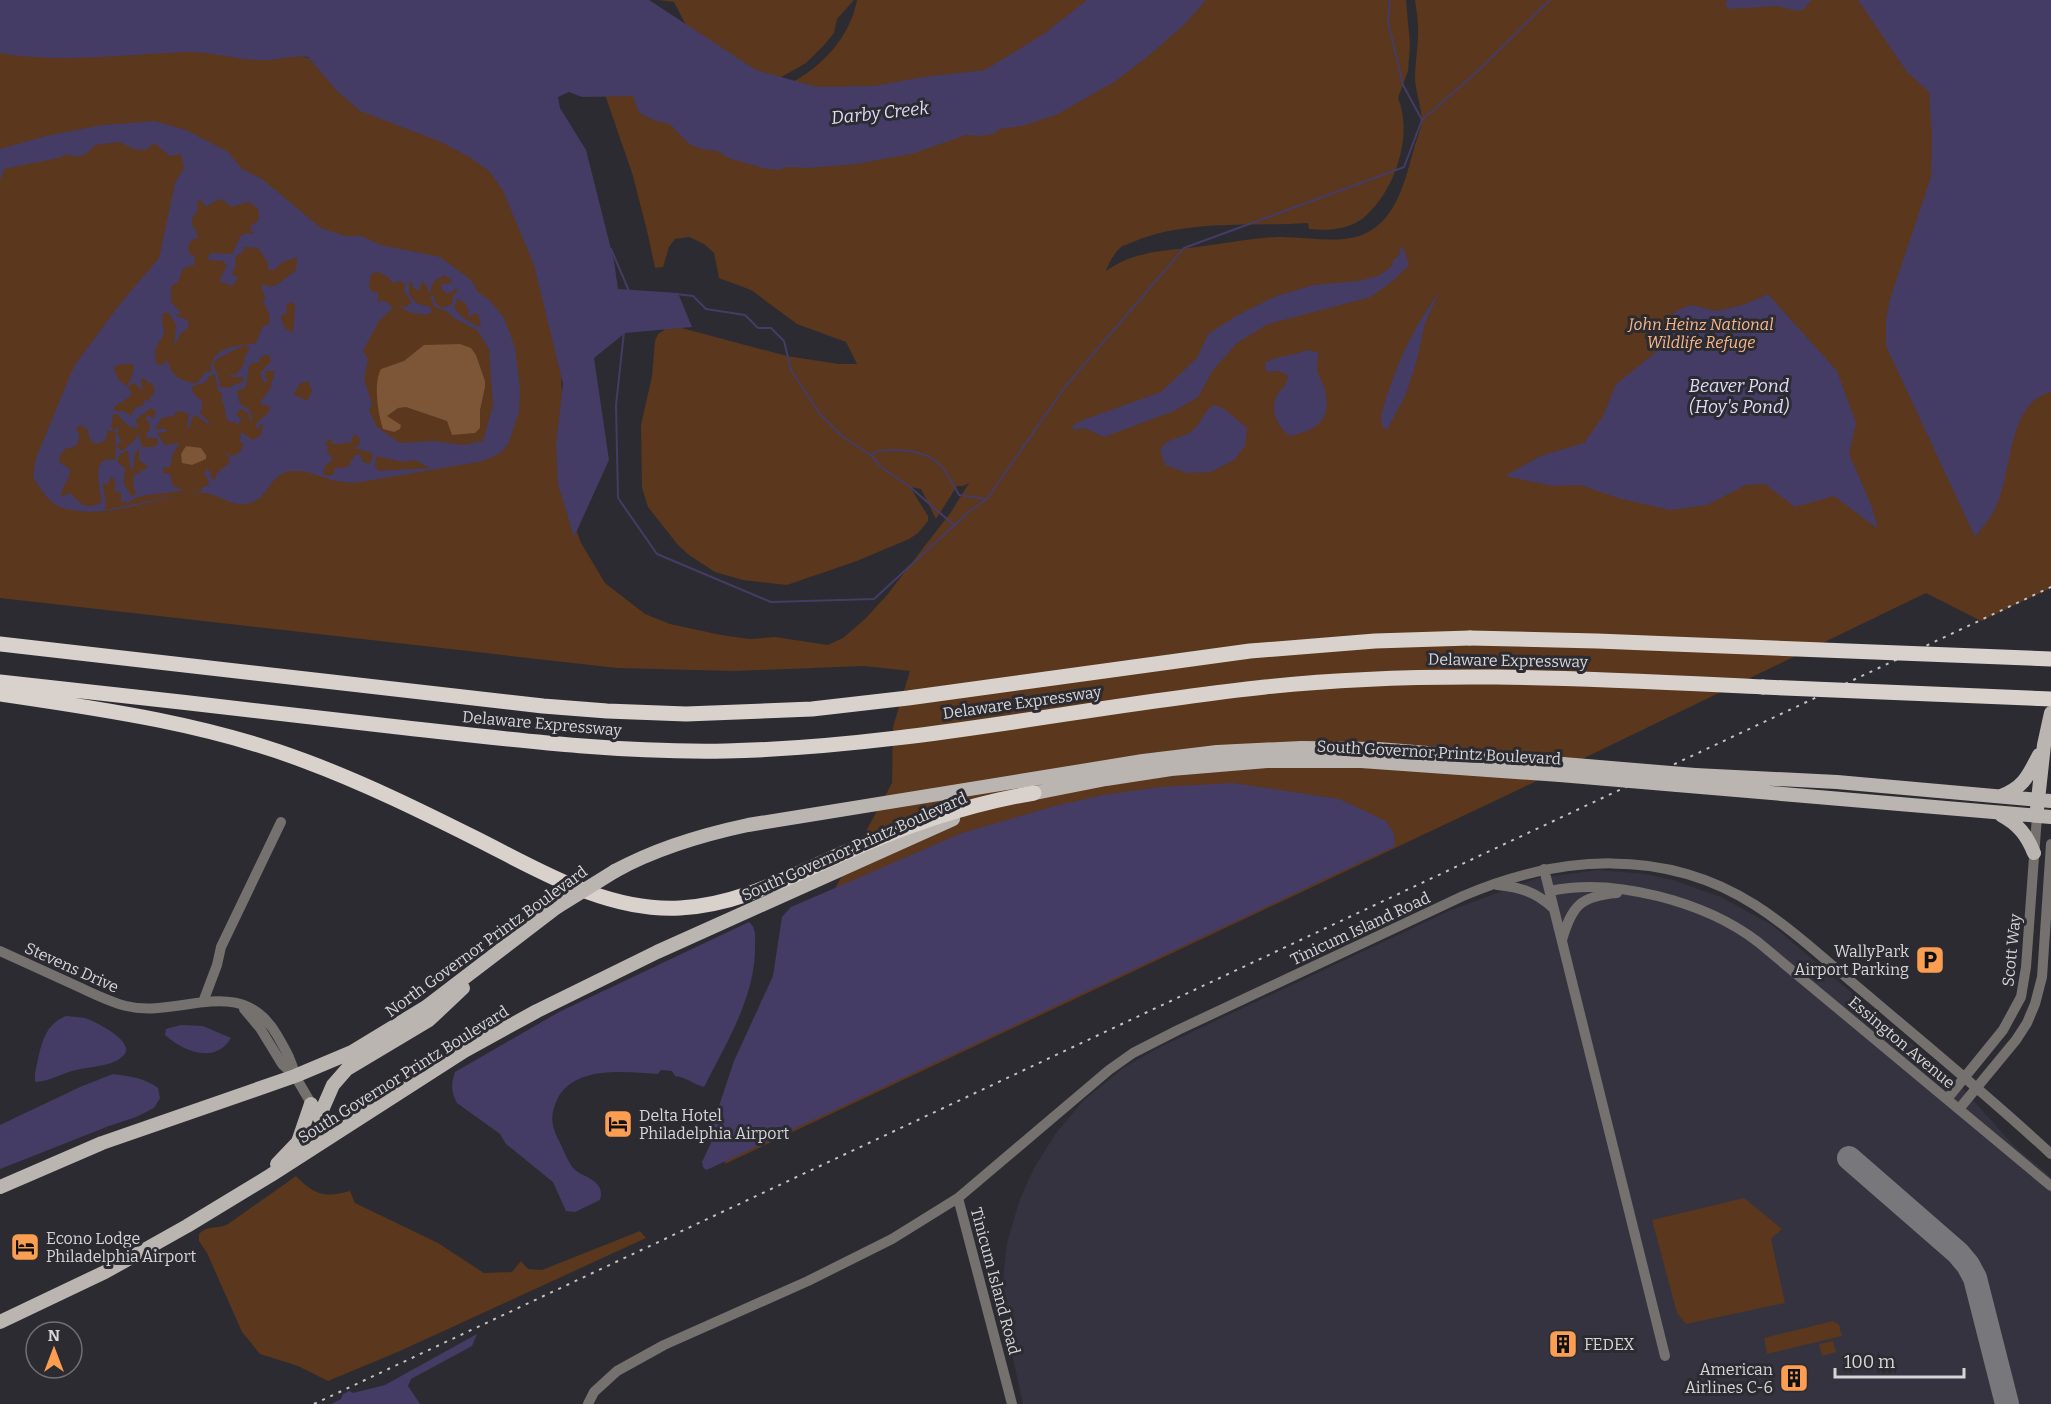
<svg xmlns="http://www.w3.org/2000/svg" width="2051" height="1404" font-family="Bitter,serif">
	<rect width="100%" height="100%" fill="#2c2b31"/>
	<!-- built -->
	<path fill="#35333f" d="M1598,870l48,4 27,6 48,17 51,28 185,157 57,64 37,31v227h-1028l-18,-82 -2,-43 4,-36 13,-44 14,-31 22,-35 27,-32 40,-33 35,-20 293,-138 87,-32z"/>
	<!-- green -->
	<path fill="#5a371d" d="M658,0h196l-17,19 -3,14 -9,11 -19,19 -30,17 -76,-27 -26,-51z
		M857,0h549l4,44 -2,27 -10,27c16,38 -4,96 -36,121 -15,11 -36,12 -53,10l-1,-6c-57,4 -121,-4 -175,19 -4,2 -10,3 -13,6 -6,5 -12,17 -14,23 28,-20 57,-20 90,-24 27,-3 54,-9 81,-10 27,-1 56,7 82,-1 36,-12 45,-52 54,-84 2,-9 6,-17 8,-26 3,-15 -6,-33 -6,-49 0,-17 4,-33 3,-50 0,-9 -2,-18 -3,-27h636v588l-70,33 -55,-28 -406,196 -795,375 3,-24 103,-244 61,-113 1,-56 17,-56 -46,-5 -130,5 -117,-3 -617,-70v-563l290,17 18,6 20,-1 177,43 56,274 7,133 13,36 24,40 40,31 25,10 51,11 29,4 25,-2 53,8 15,-7 22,-19 22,-24 64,-83 18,-29 -6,3h-6l-21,33 -15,-30 -11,-2 18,29v5l-10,12 -9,6 -52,22 -70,24 -44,-5 -28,-8 -26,-17 -11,-10 -30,-38 -6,-19 -1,-63 11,-49 3,-35 3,-7 11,-7h9l109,29 52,8h18l-11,-22 -49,-18 -46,-34 -32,-12 -5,-25 -10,-9 -15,-7 -14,2 -6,8 -6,20 -8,1 -7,-33 -15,-59 -32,-93 294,17 -108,-15c33,-16 63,-47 70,-85z
		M296,1176c18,19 29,22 54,15l5,12 83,40 46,30 28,-1 9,-11 7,8 14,1 98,-39 6,7 -246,113 -72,30 -30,-15 -38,-12 -18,-22 -35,-79 -8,-12v-7c10,-10 18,-4 29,-10z
		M1744,1198l38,31 -11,10 14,64 -99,21 -9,-11 -25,-93z
		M1833,1321l6,4 3,11 -75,18 -3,-16z
		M1833,1341l3,11 -14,4 -3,-12z"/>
	<!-- forest -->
	<path fill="#7d5537" d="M460,344l11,4 5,7 9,26v6l-5,23v18l-5,5 -23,2 -5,-14 -41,-14 -8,1 -11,8 14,9 -1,4 -6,3 -11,-3c-5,-15 -10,-46 -2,-60l23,-8 20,-16z
		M186,446l15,2 5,7v4l-14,6 -10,-2 -1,-9z"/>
	<!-- water -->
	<path fill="#453c65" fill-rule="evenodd" d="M0,0h649l107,70 61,17 57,-1 50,-9 61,-7 60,-37 42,-33h119l-21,24 -39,34 -32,24 -58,33 -34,11 -22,3 -7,5 -11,2 -16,-1 -51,18 -58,11 -49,4 -21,-1 -8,3 -16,-2 -35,-10 -10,-7 -16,-2 -13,-5 -19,-20 -14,-3 -17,-8 -6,-17 -51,1 -13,-5 -11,5 2,11 26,42 28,111 4,28 60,4 14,34 -67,6 -31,25 15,102 -35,77 -16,-53 -2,-40 7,-60 -29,-119 -31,-74 -14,-20 -20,-14 -28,-15 -81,-31 -23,-20 -29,-34c-18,-2 -30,4 -46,3 -24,0 -49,-8 -73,-8 -63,2 -127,12 -189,1z
		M1727,0h85l-9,10 -5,1 -21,-5 -47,3 -5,-3z
		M1858,0h193v392c-45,10 -38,85 -57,119 -5,9 -13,18 -19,26l-89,-191v-26l4,-21 41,-122 1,-40 -3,-45 -22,-20z
		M155,121l31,9 42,22 14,17 20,10 59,49 24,8h16l20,9 59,12 31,23 7,12 11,8 15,18 11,29 5,42 -1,23 -10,30 -7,10 -18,9 -130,22c-6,-1 -12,-1 -18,-2 -15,-4 -33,-13 -49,-9 -14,3 -19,21 -30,28 -22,12 -34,-5 -52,-7 -12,-2 -25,2 -36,5 -34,7 -74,21 -109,9 -12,-5 -20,-19 -27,-30l3,-19 38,-92 45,-61 40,-47 16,-75 9,-15 -3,-14 -11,2 -16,-13 -8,7 -13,-1 -13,-7 -25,3c-8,9 -15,15 -27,9l-10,4 -54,11 -4,12v-32l46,-13 57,-11zM219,199l7,3 5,5 18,-5 9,7 1,11 -7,5 -2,5 5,4 -9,-1 -6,4 -8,17 -20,-1 -4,3 1,4 14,1 4,5 -8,15 14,5 5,-9 -6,-2 4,-12 -1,-4 3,-5 6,-2 -1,-5 15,1 10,15v7h6l9,-8 14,-5 -1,13 -18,14 -8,3 -6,-3 -3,5c4,5 5,9 2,14l5,7 2,10 -2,5 -5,1 -7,17c-14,3 -38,2 -44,19 -2,3 -1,7 -1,10h-6l-8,11c-15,-1 -27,-7 -29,-23l-6,5 -6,-1c0,-5 -2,-12 0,-16 4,-9 12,-14 6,-24l1,-11h6l7,12 -2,21 8,-14 5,-3 2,-5 -3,-5 -10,-3 5,-3 -10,-11v-15l8,-6 3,-11 6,-4h5l2,-4 -1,-7h-4l-2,-10 5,-6 5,-1c-2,-14 -13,-12 0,-28l-1,-8 4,-2 5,7zM378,272l10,5 5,6 8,-2 4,3 -1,8 8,10 -6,5 -6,-1c5,7 21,9 30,8l2,-4 -2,-3 -14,-4 -7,-9v-13l4,3 -1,3 7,4 3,-10 5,5 2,8 5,-13 11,-6 7,6 -4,3 -6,-1 -1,6 7,5 9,-6 -1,6 -3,1 -1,9 -10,4 -7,-5 -1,-8 -4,2 5,10 13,5 6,6 23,12 12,19 4,56 -10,36 -19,4 -31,-4 -33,2 -23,-16 -8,-16 3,-7 -8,-25 4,-20 -5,-8 16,-30 14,-13 -6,-6 -7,-2 -1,3 -2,-4 2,-5 -9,-4 -1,-6 2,-10zM458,299c8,5 12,8 10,18l8,-4 2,1 3,13c-9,-3 -22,-10 -27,-20zM291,302l3,2 1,3 -2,26 -8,-5 -4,-10 2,-4 4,-1 -1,-7zM244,345l6,2 -6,12v5l-8,11 -6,-1 1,3h11l2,4 -17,7 -8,-2 1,-5 -7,-17 2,-4zM265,355l5,1 1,5 -11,12 4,10 4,-1 -3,-7 1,-4h9l-5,18 -10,13 2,3 7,1 1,3c-3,7 -10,9 -14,16l1,5 5,-7 1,1 -2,11 -8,5 -12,-8 -1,10 3,2c-1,8 -5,10 -11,12l-9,-4 6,5 1,5 -14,12 -1,6 -5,-3 1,-5 -4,-3 -3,5 4,6 1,5 -7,2 -1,4 -97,19c5,-10 -3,-18 0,-27l4,2 2,-8 3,1 3,7 -3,5 8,3v8l7,2c10,-11 40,-8 55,-13l-10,-4 -3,-12 -7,-1v-3l1,-3h6l3,-14 7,-10 -15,2 -8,-11 11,-3 -4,-3 -7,2 -1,-3 4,-5 1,-4 13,-2 2,-4 3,-1 10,3 -2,14 3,-1 2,-9 4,-3 14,11 -2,-5 -9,-9 3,-2v-9l-7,-6 -4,-8 15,-5 3,-6 6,-2 3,17 5,3 -2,5c6,7 2,16 8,23h7v4l6,-7 -5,-3v-4l5,-3 7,5 1,9 2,-6 -3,-8 -9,-5 -3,-13 9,-4 3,-21 3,-3 7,-1 2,-5zM128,364h5c1,8 -2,17 -7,22l-8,-7 -4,-10 2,-4zM142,378l3,1 3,4h4l3,8 -7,10 -5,-1 1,5c-13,4 -7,1 -13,11l-7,-5h-10v-4l18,-12 -4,-9 7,-3 5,6 5,1 -3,-2 -1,-7zM308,381l4,10 -5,10 -14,-7 5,-6 1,-4zM151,408l5,3 -3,8 -4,-4 -4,4 4,3 1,8 -4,4 1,4h10l1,6 -5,3h-11l-4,-14 -3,7 -13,11 -2,-1 -3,-5 4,-4 -4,-7 2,-8 -5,5 -3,-4 2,-12 4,-1 11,12 10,2 -2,-8c5,-5 10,-8 15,-12zM80,425l8,5 1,8 6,6 10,-3 3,-11 7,2c1,4 1,24 0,28 -27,-6 -13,31 -14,43 -18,7 -19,1 -31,-10l-9,4c0,-11 10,-17 9,-28l-10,-6 -1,-6 6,-8 11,-3c4,-8 5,-11 0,-18zM356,435l4,4 -1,6 -5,3 18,5v6l-3,5 -6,-2 -3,-8 -6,2 -6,11 -13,1 -1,5 -5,3 -6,-2 2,-8 8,-6 -6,-9 1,-4 -4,-5h3l3,-3 3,1 -2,4h10l5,-2 5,2 1,-7zM139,448v12l9,7 -15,9 1,15 3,1 -5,5 -8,-13 1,-16 -8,-6 3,-8 4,-1 1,-2h3l2,16 3,4 2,-18zM376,456l28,6 11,-2 15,8 -51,3 -4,-5z
		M1403,247l6,18 -14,14 -24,18 -103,27 -31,19 -24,27 -15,27 -24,14 -70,26 -20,-9 -10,2 -2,-4 11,-6 78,-28 36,-34 11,-24 28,-18 40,-20 38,-11 44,-4 20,-5 13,-9 3,-8 5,-3 1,-8z
		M1440,291l-15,32 -8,37 -11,34 -19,36 -5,-4 -1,-11c15,-50 28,-81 59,-124z
		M1768,294l69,77 19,52 -7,31 23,53 6,22 -44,-33 -39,11 -30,-23 -19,1 -39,20 -36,5 -50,-11 -41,-14 -27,1 -48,-10 35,-20 44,-13 19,-27 13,-32 39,-31 19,-41 17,-7 26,6 26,-6z
		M1307,350l12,3c-1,4 -2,10 -2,14 0,8 6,16 8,23 7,30 -8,40 -35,46 -12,-8 -20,-25 -14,-39 5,-9 10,-9 12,-21l-9,-5 -11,1 -3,-3 1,-7c16,-7 26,-6 41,-12z
		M1213,405l10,3 24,20 -2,18 -11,14 -23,12 -24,1 -22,-8 -5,-15c8,-13 17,-10 29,-17 13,-8 12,-19 24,-28z
		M1233,783l106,16 47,22 8,13 1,12 -682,321 -7,3 -3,-3 -1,-5 9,-19 2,-19 21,-63 39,-85 9,-59 9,-10 171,-74 93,-27 48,-11 57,-8z
		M749,922c8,7 6,16 6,26 0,49 -29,96 -51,139 -11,-3 -18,-10 -29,-11l-3,-5 -11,-1 -3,4c-32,-2 -85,-9 -101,26 -7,15 -6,25 1,39 5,9 9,21 15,29 9,10 33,11 27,32l-25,12 -9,-1 -13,-29 -47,-38 -6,-10 -43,-31c-6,-11 -6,-19 -2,-31l104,-60z
		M66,1016c6,1 13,1 19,2 9,3 51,23 39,37 -11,12 -33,11 -48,15 -13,3 -26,11 -40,12l-1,-1v-7c5,-23 7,-49 31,-58z
		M181,1025l22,1 28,12c-16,27 -48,13 -66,-3l1,-6z
		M113,1074c16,2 32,4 45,14l2,10 -6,10 -18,9 -27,9 -109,43v-44l80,-38z
		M477,1334l-5,12 -61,33 -3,7 12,18h-89l10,-5 2,-5 6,-3 4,2 32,-8z"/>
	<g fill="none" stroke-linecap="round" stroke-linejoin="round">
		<!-- stream -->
		<path stroke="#453c65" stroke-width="2" d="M1390,0l-2,21 15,64 19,35
			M611,249l18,42
			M676,294l17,2 13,13 39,6 13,13h13l13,13 7,29 29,44 24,24 27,17 10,12 29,20 45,39
			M624,332l-8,73 2,93 39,56 114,48 103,-3 98,-90 15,-10 77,-111 120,-140 220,-81 18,-47 58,-51 70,-69
			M871,455c6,-5 15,-5 23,-5 39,1 48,12 65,45l28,4"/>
		<!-- taxiway -->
		<path stroke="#78777c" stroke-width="24" d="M1849,1158l109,95 10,12 7,13 32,126"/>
		<!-- minor -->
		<path stroke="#74716f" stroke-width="10" d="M1544,869l121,487
			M1497,885c23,2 39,7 56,23
			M1550,891c64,-14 156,11 208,51l293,244
			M1562,940c10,-34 18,-44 55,-47
			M0,951c26,12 53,24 79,36 15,7 31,15 47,19 54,13 114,-34 151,29 8,14 15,25 18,41
			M203,1002l14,-37 4,-18 60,-125
			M244,1009l16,19 22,36 13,12 36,61
			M1947,1099l56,-69 18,-33 5,-30 11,-151
			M1959,1109l57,-69 11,-17 8,-19 7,-27 9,-133
			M958,1198l54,206
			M588,1404l6,-12 23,-21 47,-26 144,-64 84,-42 66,-41 151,-128 24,-17 45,-23 285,-134c95,-41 202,-49 292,9 42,27 79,63 117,94 60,51 121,101 179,155"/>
		<!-- major -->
		<path stroke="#bbb5b1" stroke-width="14" d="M1695,775l142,7 214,19
			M1677,785l374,32
			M1025,795l81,-16 65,-10 96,-8h94l199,14
			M2001,796c23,-9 27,-20 38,-41
			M2037,809l7,-64 7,-32
			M2001,815c17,9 26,20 33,38
			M615,871c42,-23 86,-36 133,-46l395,-64 74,-9 84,-4 77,1 185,15
			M319,1117l14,-32 14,-16 82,-49 34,-32
			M277,1164l21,-22 13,-38
			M0,1187l102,-44 193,-67 57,-24 74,-45 131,-100
			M0,1322l105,-50 82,-46 84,-51 193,-124 73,-40 120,-59 296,-133"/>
		<!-- highway -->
		<path stroke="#d8d1cc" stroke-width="15" d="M0,644l543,62 64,5 79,3 126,-5 96,-11 342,-47 125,-10 95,-3
			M0,682c133,14 265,30 398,45 109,12 218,26 328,24 181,-4 359,-45 539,-64 166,-18 331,-8 498,0
			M0,694c102,15 208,30 305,67 59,22 114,49 170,77 64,32 131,74 205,70 62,-3 116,-35 171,-58 59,-26 119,-46 183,-57"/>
		<!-- rail -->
		<path stroke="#c3c3c6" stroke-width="2" stroke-dasharray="3 6" stroke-linecap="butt" d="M314,1404l1737,-817"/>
		<!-- major-bridge -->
		<path stroke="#bbb5b1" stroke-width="14" d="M1563,764l132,11
			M1560,775l117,10
			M557,907l58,-36"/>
		<!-- highway-bridge -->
		<path stroke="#d8d1cc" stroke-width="15" d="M1470,638l127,3 454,18
			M1763,687l288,12"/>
	</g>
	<!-- icons -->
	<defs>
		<g id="parking-square" transform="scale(1.5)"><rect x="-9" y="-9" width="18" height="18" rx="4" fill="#fc9e52" stroke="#2c2b31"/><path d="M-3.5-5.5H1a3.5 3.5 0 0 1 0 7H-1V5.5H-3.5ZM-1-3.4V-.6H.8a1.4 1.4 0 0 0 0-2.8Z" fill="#111"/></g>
		<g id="hotel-square" transform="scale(1.5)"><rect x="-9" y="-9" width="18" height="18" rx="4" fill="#fc9e52" stroke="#2c2b31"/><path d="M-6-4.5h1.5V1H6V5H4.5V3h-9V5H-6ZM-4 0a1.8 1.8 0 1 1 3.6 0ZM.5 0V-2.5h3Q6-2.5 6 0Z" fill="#111"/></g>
		<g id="building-square" transform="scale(1.5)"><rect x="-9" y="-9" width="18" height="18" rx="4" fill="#fc9e52" stroke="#2c2b31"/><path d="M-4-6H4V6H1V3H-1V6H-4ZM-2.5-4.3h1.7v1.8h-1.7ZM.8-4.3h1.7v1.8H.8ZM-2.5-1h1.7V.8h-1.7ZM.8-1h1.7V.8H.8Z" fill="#111"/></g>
	</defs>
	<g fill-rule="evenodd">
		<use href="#parking-square" x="1930" y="960"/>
		<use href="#hotel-square" x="618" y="1124"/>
		<use href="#hotel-square" x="25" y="1247"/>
		<use href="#building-square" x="1563" y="1344"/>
		<use href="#building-square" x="1794" y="1378"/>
	</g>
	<g text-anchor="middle" stroke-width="6" stroke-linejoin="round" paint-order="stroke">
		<!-- park labels -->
		<g font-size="16" font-style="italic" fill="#f9b787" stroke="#2c2b31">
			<text x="1701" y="330">John Heinz National<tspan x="1701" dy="18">Wildlife Refuge</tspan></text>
		</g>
		<!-- street labels -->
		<g font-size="16" fill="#d6d6d9" stroke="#2c2b31">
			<text transform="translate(1508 660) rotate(1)" y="6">Delaware Expressway</text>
			<text transform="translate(1022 702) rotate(-8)" y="6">Delaware Expressway</text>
			<text transform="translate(542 723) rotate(5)" y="6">Delaware Expressway</text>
			<text transform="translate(1439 752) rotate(3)" y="6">South Governor Printz Boulevard</text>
			<text transform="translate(854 846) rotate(-24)" y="6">South Governor Printz Boulevard</text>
			<text transform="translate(1360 928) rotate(-25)" y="6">Tinicum Island Road</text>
			<text transform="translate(486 941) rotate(-36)" y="6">North Governor Printz Boulevard</text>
			<text transform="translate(2011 950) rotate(-84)" y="6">Scott Way</text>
			<text transform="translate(72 967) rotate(24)" y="6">Stevens Drive</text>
			<text transform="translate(1902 1042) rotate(40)" y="6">Essington Avenue</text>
			<text transform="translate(403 1074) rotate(-32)" y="6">South Governor Printz Boulevard</text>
			<text transform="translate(996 1281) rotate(75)" y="6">Tinicum Island Road</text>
		</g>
		<!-- poi labels -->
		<g font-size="16" fill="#d6d6d9" stroke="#2c2b31" text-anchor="start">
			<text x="1909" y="957" text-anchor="end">WallyPark<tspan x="1909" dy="18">Airport Parking</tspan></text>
			<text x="639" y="1121">Delta Hotel<tspan x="639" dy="18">Philadelphia Airport</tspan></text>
			<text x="46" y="1244">Econo Lodge<tspan x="46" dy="18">Philadelphia Airport</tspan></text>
			<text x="1584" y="1350">FEDEX</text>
			<text x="1773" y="1375" text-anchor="end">American<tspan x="1773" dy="18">Airlines C-6</tspan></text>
		</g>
		<!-- water labels -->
		<g font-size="18" font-style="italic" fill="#dfdbf8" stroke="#2c2b31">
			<text transform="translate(880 113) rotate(-6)" y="6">Darby Creek</text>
			<text x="1739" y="392">Beaver Pond<tspan x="1739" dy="21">(Hoy's Pond)</tspan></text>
		</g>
	</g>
	<!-- north arrow -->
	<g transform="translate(54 1350)"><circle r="28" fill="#2c2b31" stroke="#706f74" stroke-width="1.5"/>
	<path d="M0-4.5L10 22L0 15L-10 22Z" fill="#fc9e52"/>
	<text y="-9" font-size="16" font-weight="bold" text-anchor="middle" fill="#d6d6d9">N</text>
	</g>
	<!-- scale -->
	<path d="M1835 1368v9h129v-9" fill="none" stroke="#d6d6d9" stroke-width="3"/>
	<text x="1844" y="1368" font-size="18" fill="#d6d6d9" stroke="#2c2b31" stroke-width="4.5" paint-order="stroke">100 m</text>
</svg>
